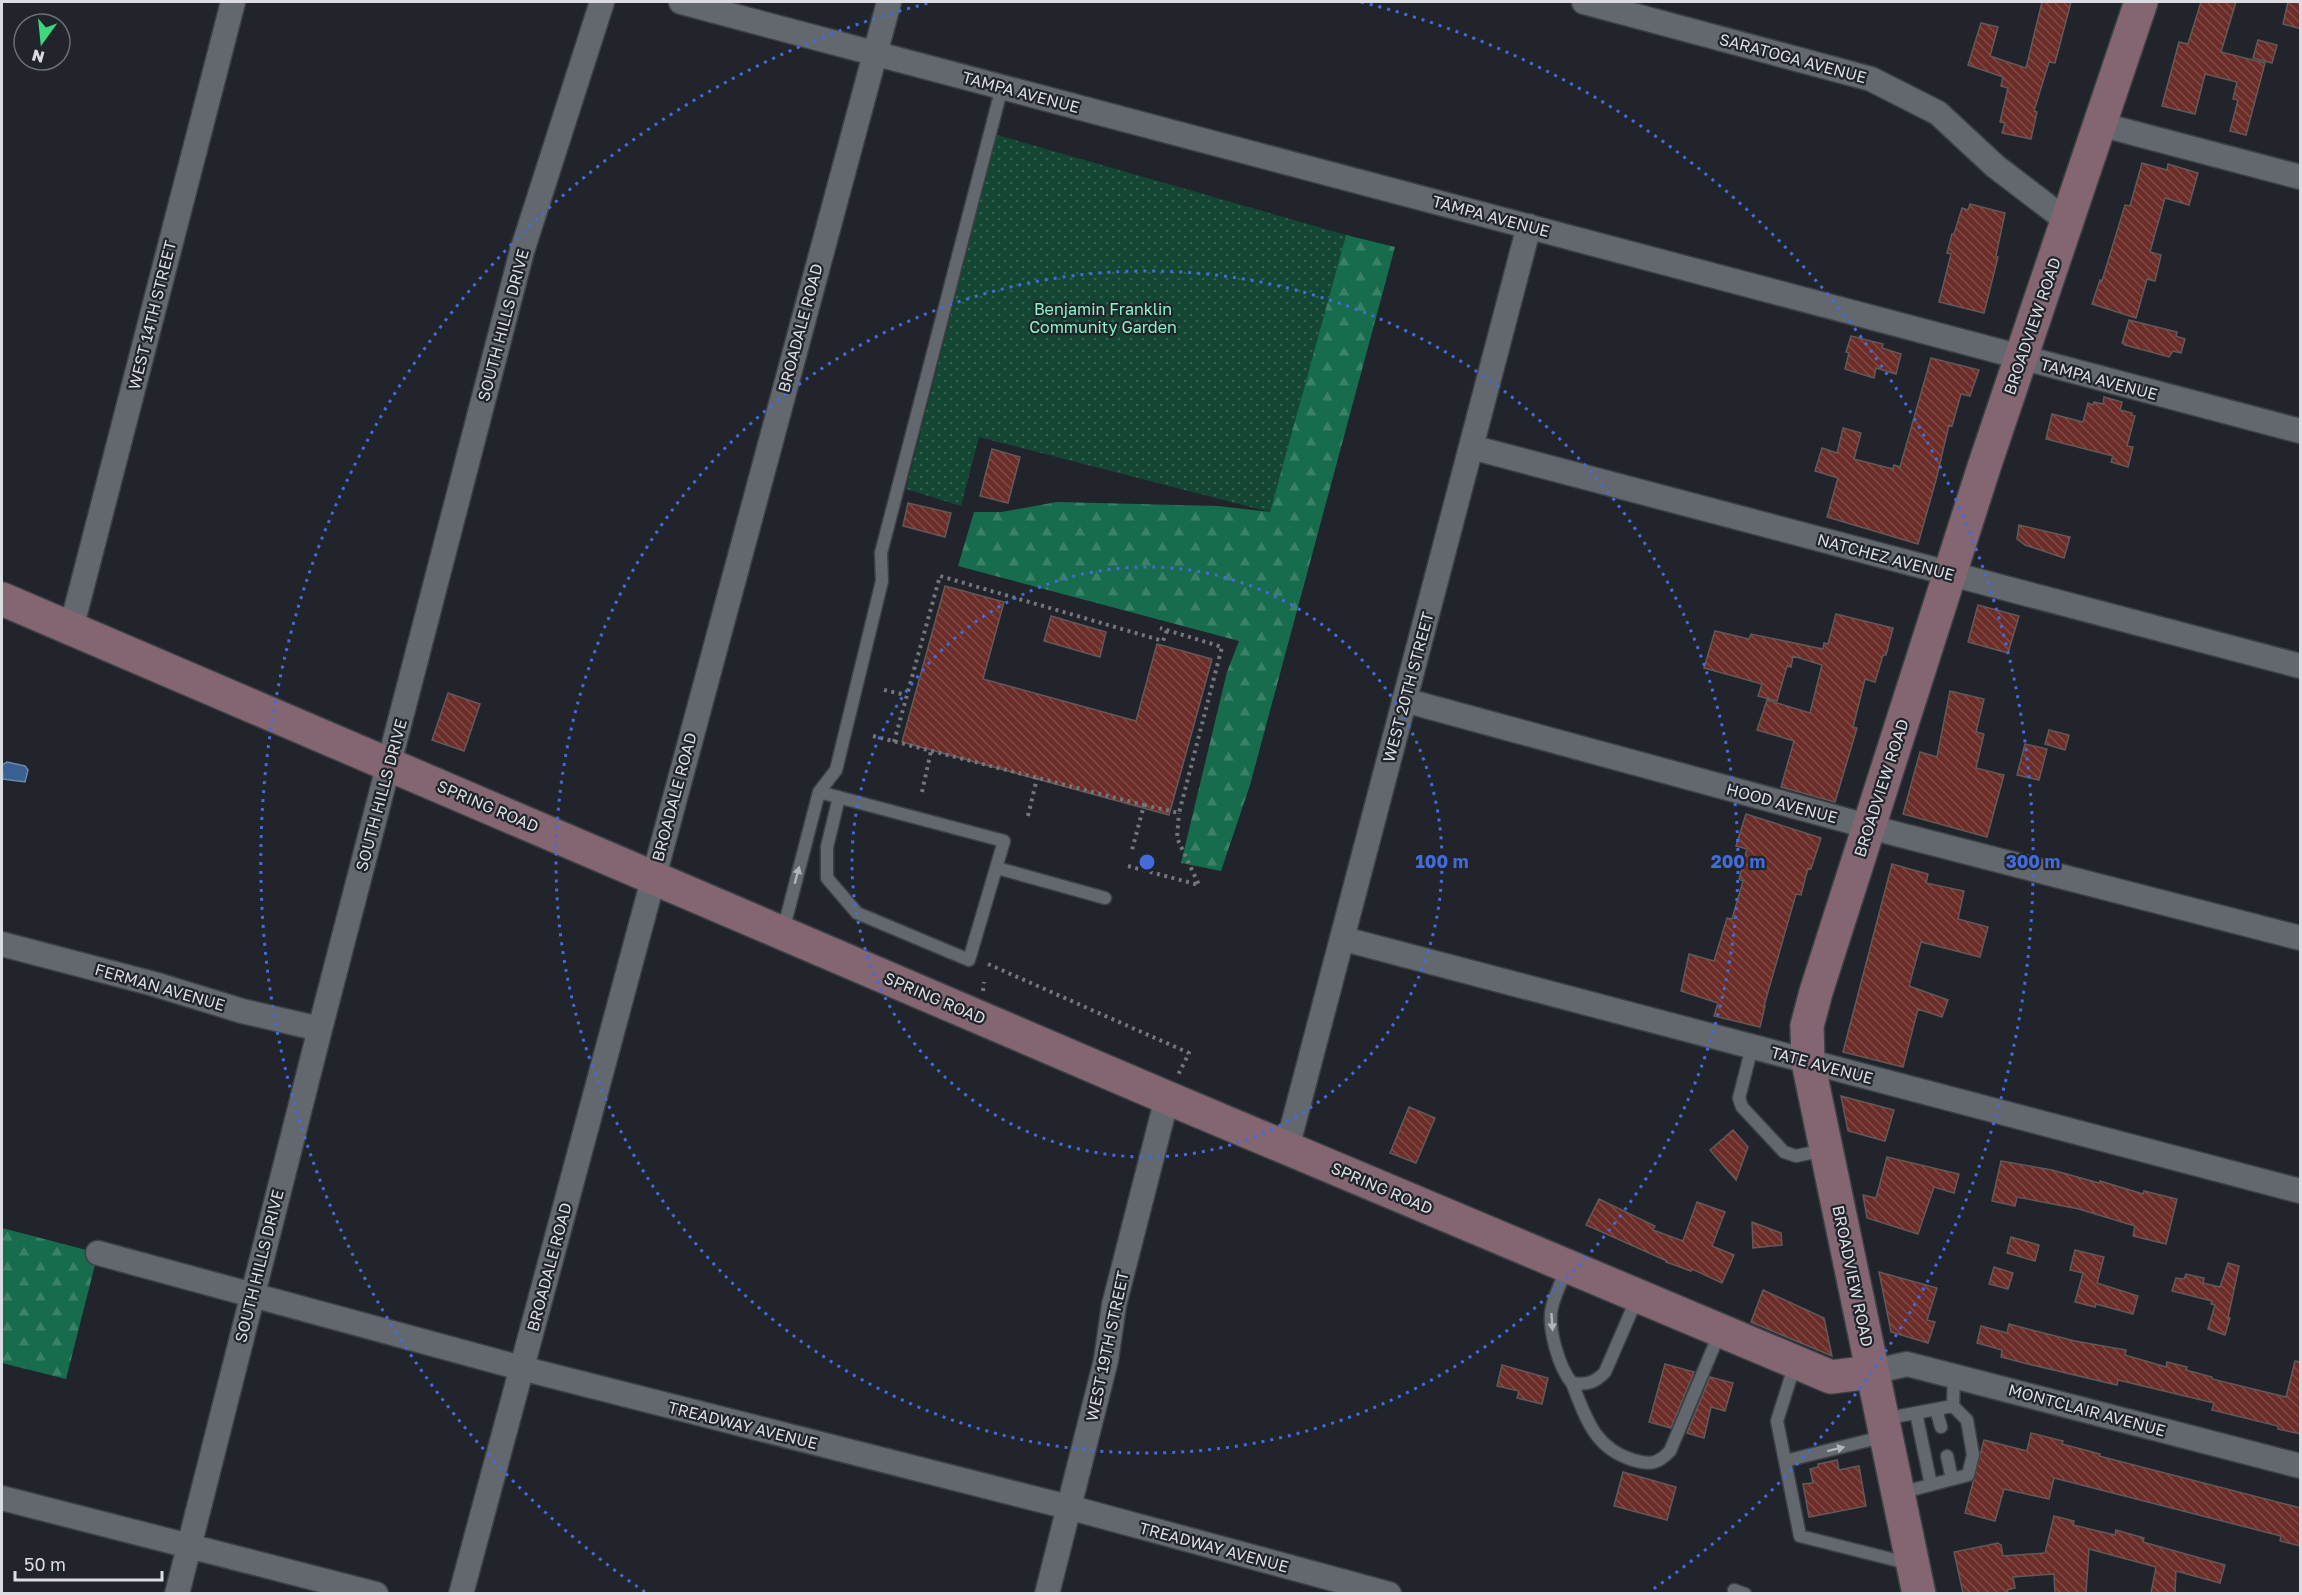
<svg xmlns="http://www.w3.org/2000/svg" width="2302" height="1595" font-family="'Golos Text',sans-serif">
	<defs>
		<pattern id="grass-dots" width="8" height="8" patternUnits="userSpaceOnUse" patternTransform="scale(1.5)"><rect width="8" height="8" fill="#134733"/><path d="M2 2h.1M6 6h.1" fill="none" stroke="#356150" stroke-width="1.8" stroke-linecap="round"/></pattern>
		<pattern id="forest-firs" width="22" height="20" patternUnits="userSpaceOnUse" patternTransform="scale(1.5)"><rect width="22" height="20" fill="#186c4e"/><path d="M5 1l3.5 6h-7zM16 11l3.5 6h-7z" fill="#398167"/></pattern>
		<pattern id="building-back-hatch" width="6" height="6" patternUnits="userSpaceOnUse" patternTransform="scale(1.5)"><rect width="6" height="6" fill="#6c2c28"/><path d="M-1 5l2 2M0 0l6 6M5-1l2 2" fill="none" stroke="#804a47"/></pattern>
	</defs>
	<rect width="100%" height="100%" fill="#21252b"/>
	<!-- grass -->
	<path fill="url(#grass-dots)" d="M997,135l349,100 -76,277 -291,-75 -18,69 -55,-17z"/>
	<!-- forest -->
	<path fill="url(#forest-firs)" d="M1346,235l49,12 -145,538 -29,86 -40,-8 46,-191 12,-31 -281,-75 16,-54h28l55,-10 161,4 52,6z
		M2,1228l96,25 -32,126 -64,-16z"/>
	<!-- water -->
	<path fill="#396092" stroke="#6a86aa" stroke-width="1.5" d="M7,762l18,4 3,4 -3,12 -22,-3 -1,-14z"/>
	<!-- building -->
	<path fill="url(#building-back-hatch)" stroke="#625958" stroke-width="1.5" d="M2042,2h29l-16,61 -6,-1 -15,49 3,1 -6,27 -29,-6 3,-10 -5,-1 8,-34 -7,-2 2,-9 -35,-12 13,-42 17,4 -8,29 36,12z
		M2201,2h35l-15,50 44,11 -19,72 -16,-4 8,-31 -5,-1 4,-17 -32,-8 -10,40 -33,-8 17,-64 9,2z
		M2288,2h13v27l-18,-5z
		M2258,40l19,5 -5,18 -19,-5z
		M2142,163l25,7 1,-6 30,9 -9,32 -24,-7 -15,54 11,3 -6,26 -8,-2 -11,39 -44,-14 8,-24 2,1 23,-76 5,1z
		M1970,204l35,9 -9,43 2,1 -14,56 -45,-11 12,-48 -4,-1 5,-19h2l8,-26 6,2z
		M2129,320l48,12 -1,4 9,3 -4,14 -8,-2 -4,6 -44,-12 -3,-2z
		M1851,336l32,8 -1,4 19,6 -5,20 -20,-6 -2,10 -29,-9 4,-16 -3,-1z
		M1931,358l48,12 -9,26 -9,-2 -9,32 -3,-1 -13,55 -18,64 -91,-27 11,-39 -23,-7 7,-23 15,5 6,-25 18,5 -7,26 39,10 1,-4 6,2z
		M2104,397l18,5 -2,8 12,3 -1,2 4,1 -8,30 6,1 -5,20 -17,-5 2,-6 -67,-17 6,-25 31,8 5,-19 5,2 1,-3 9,2z
		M992,449l28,8 -12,46 -28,-7z
		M908,503l43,10 -6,24 -42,-11z
		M2019,525l51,12 -6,21 -39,-13 -8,-6z
		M945,586l59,16 -21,77 153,42 21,-77 55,15 -43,156 -267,-73z
		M1978,605l41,11 -11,37 -40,-11z
		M1836,614l57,14 -7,27h-3l-8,27 -10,-3 -12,48 4,1 -22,74 -54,-15 13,-46 -37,-11 10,-30 43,13 12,-48 -29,-9 -2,11 -4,-1 -10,35 -19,-5 4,-12 -58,-16 11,-37 34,8 2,-5 72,15 1,-6 4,1z
		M1051,616l55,16 -6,25 -56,-16z
		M1950,691l34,8 -8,33 8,2 -8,34 28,7 -17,62 -84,-23 17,-62 17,5z
		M448,693l32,11 -16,47 -32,-11z
		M2049,730l20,5 -4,15 -20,-6z
		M2025,744l22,5 -8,31 -22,-5z
		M1746,814l75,24 -10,31 -3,-1 -7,27 -5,-1 -32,112h1l-5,21 -46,-11 4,-13 -37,-12 8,-37 25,7 13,-43 5,1 11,-38 -4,-2 8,-30 -11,-3z
		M1892,864l36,10 -2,9 38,8 -6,28 30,8 -8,30 -59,-15 -12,44 39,14 -6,17 -24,-8 -15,58 -60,-15z
		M1841,1096l53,14 -9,31 -37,-10z
		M1409,1107l26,11 -19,45 -26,-10z
		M1733,1130l15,17 -12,33 -26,-30z
		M1887,1157l72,17 -5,19 -20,-6 -16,47 -51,-16 -4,-23 13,3z
		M2001,1161l51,9 47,13 1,-2 43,13 1,-3 33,8 -11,45 -33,-8 2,-10 -56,-17 -62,-12 -2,9 -23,-5z
		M1599,1199l56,27 -2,4 30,11 14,-39 28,10 -13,34 22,9 -12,28 -30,-14 -1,2 -25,-9 1,-1 -81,-36z
		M1752,1222l29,11 1,12 -29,3z
		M2011,1237l28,8 -4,16 -28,-8z
		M2075,1250l29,7 -7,26 41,13 -5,18 -37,-10 -1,3 -20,-5 8,-29 -13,-3z
		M2228,1263l11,3 -11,52h2l-5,17 -17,-6 7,-24 -4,-1 1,-3 -40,-10 4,-13 8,1 2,-5 18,4 -1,5 17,4z
		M1994,1267l19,6 -5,16 -19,-5z
		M1879,1272l58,16 -10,32 8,2 -7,21 -37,-11z
		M1763,1290l61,28 8,38 -81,-34z
		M2009,1324l66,17 51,9 -1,5 41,12 1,-5 20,5 -1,3 26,7v2l74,18 9,-36 6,1v72l-23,-5v-3l-66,-16 2,-7 -96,-23 -1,5 -93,-22 -23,-6 1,-7 -25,-7 4,-17 26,7z
		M1665,1364l29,8 -23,56 -22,-6z
		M1502,1365l46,13 -6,26 -25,-6 2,-7 -22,-5z
		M1710,1377l23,6 -8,28 -14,-4 -7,31 -17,-5z
		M2031,1433l32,8 -1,3 38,10 -1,2 202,52v38l-21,-5 1,-5 -227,-58 -5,21 -45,-10 -9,32 -30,-8 19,-73 43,11z
		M1837,1460l2,10 20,-4 7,40 -57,11 -6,-33 10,-1 -3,-14 8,-2v-3z
		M1623,1472l53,15 -9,33 -53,-14z
		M2054,1516l20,5 -1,4 42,10 1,-5 28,8 -1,4 82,23 -5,18 -44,-12 -1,22h-24l5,-26 -67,-18 -3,44h-31l-1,-19 -41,3 2,11 -8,2 1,3h-45l-9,-41 44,-9 3,2 2,11 42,-3z"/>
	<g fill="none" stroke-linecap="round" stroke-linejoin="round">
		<!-- lane casing -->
		<g stroke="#3d4045" stroke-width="15">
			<path id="lane" d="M819,792l185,49 -35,119 -112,-47 -30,-35v-31l12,-50
				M997,868l108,30
				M783,931l36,-139 17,-22 46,-189 -1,-28 121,-466
				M1752,1047l-13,51 3,9 42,45 12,4 29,-6
				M1567,1267c-5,14 -12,27 -15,40 -5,20 7,61 20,76 14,2 23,0 33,-11l33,-76
				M1795,1364l-18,57 23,115 111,28
				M1572,1383c14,35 22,65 61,77 17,5 25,4 37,-9l50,-119
				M1936,1409l5,18
				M1916,1413l15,72
				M1883,1419l70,-13
				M1947,1456l5,23
				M1785,1461l101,-25
				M1900,1493l68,-18 5,-20 -6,-35 -14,-14 1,-30
				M1734,1590l11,4"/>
		</g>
		<!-- street casing -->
		<g stroke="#3d4045" stroke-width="27">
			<path id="street" d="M681,2l1619,429
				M1584,2l287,77 67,34 57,53 72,55
				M2099,124l201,53
				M1471,447l829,219
				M71,629l162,-627
				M1404,700l485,132 411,106
				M1344,939l956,252
				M2,944l152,40 88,27 78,18
				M1287,1148c82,-307 160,-615 242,-922
				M98,1253l423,115 547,139 321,87
				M1872,1372l35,-8 393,102
				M2,1498l374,96
				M177,1594l143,-565 202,-778 80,-249
				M461,1594l428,-1592
				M1047,1594l59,-234 8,-55 53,-207"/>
		</g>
		<!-- secondary casing -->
		<g stroke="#3d4045" stroke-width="36">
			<path id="secondary" d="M2,599l1154,494 675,284 41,-5
				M1919,1594l-111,-532 -1,-36 9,-34 168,-525 157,-465"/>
		</g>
		<!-- path -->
		<path stroke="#73767c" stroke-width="4" stroke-dasharray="3 4.5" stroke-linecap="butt" d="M884,690l22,5
			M873,736l271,69 -12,45
			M894,742l46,-166 223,65 4,-11
			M922,792l9,-41
			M1144,805l35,8 43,-166 -62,-19
			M1028,816l9,-38
			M1128,866l71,19 -22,-47 2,-25
			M988,964l201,89 -11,22
			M983,991l1,-9"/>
		<!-- lane -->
		<use href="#lane" stroke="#63686f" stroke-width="12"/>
		<!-- street -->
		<use href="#street" stroke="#63686f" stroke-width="24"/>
		<!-- secondary -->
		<use href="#secondary" stroke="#846672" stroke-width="33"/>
	</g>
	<!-- one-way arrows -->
	<defs><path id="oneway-solid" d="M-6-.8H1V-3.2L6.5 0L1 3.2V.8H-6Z" transform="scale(1.5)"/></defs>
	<g fill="#b1b4ba">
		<use href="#oneway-solid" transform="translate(797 875) rotate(-75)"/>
		<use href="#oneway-solid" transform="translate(1552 1322) rotate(86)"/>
		<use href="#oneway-solid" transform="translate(1836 1449) rotate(-14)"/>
	</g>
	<!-- distance rings -->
	<g fill="none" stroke="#436bda" stroke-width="3" stroke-dasharray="3 6">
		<circle cx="1147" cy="862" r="295"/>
		<circle cx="1147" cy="862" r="591"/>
		<path d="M645 1592A886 886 0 0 1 933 2M1361 2A886 886 0 0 1 1649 1592"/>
	</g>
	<g text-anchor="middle" stroke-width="4.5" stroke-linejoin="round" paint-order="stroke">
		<!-- street labels -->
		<g font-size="16" fill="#dbdde2" stroke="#21252b">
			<text transform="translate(1793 58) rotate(15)" y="6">SARATOGA AVENUE</text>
			<text transform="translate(1021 92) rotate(15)" y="6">TAMPA AVENUE</text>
			<text transform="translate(1491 216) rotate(15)" y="6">TAMPA AVENUE</text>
			<text transform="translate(152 315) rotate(-76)" y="6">WEST 14TH STREET</text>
			<text transform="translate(503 325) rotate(-75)" y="6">SOUTH HILLS DRIVE</text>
			<text transform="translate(2032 326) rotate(-71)" y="6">BROADVIEW ROAD</text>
			<text transform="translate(800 328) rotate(-75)" y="6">BROADALE ROAD</text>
			<text transform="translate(2099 379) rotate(15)" y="6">TAMPA AVENUE</text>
			<text transform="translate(1886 557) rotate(15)" y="6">NATCHEZ AVENUE</text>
			<text transform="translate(1408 687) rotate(-75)" y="6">WEST 20TH STREET</text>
			<text transform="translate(1881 788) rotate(-72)" y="6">BROADVIEW ROAD</text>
			<text transform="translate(381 795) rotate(-75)" y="6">SOUTH HILLS DRIVE</text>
			<text transform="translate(674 797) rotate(-75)" y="6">BROADALE ROAD</text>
			<text transform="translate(1782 803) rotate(15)" y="6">HOOD AVENUE</text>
			<text transform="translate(488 806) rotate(23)" y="6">SPRING ROAD</text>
			<text transform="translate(160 987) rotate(16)" y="6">FERMAN AVENUE</text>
			<text transform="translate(935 998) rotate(23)" y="6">SPRING ROAD</text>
			<text transform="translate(1822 1065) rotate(15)" y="6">TATE AVENUE</text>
			<text transform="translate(1382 1188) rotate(23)" y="6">SPRING ROAD</text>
			<text transform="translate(259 1266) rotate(-76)" y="6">SOUTH HILLS DRIVE</text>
			<text transform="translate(549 1267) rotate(-75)" y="6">BROADALE ROAD</text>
			<text transform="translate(1853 1276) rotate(78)" y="6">BROADVIEW ROAD</text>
			<text transform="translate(1107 1346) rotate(-78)" y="6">WEST 19TH STREET</text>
			<text transform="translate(2087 1410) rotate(15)" y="6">MONTCLAIR AVENUE</text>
			<text transform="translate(743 1425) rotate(14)" y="6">TREADWAY AVENUE</text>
			<text transform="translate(1214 1547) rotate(15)" y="6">TREADWAY AVENUE</text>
		</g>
		<!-- park labels -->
		<g font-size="16" fill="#87f5c5" stroke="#21252b">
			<text x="1103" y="315">Benjamin Franklin<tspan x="1103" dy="18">Community Garden</tspan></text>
		</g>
	</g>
	<circle cx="1147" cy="862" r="9" fill="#436bda" stroke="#21252b" stroke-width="3"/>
	<g font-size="18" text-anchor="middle" font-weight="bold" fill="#436bda" stroke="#21252b" stroke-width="4.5" stroke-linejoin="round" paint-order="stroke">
		<text x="1442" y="868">100 m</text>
		<text x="1738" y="868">200 m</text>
		<text x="2033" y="868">300 m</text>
	</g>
	<!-- border -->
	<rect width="2302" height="1595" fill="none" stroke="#dbdde2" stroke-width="6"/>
	<!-- north arrow -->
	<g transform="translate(42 42) rotate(195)"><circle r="28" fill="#21252b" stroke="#6b6f74" stroke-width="1.5"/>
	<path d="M0-4.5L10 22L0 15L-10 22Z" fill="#3ed77d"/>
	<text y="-9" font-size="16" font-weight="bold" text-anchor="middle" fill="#dbdde2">N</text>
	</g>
	<!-- scale -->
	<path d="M15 1571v9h147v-9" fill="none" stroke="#dbdde2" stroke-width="3"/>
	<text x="24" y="1571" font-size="18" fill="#dbdde2" stroke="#21252b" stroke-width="4.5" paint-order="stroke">50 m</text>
</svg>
